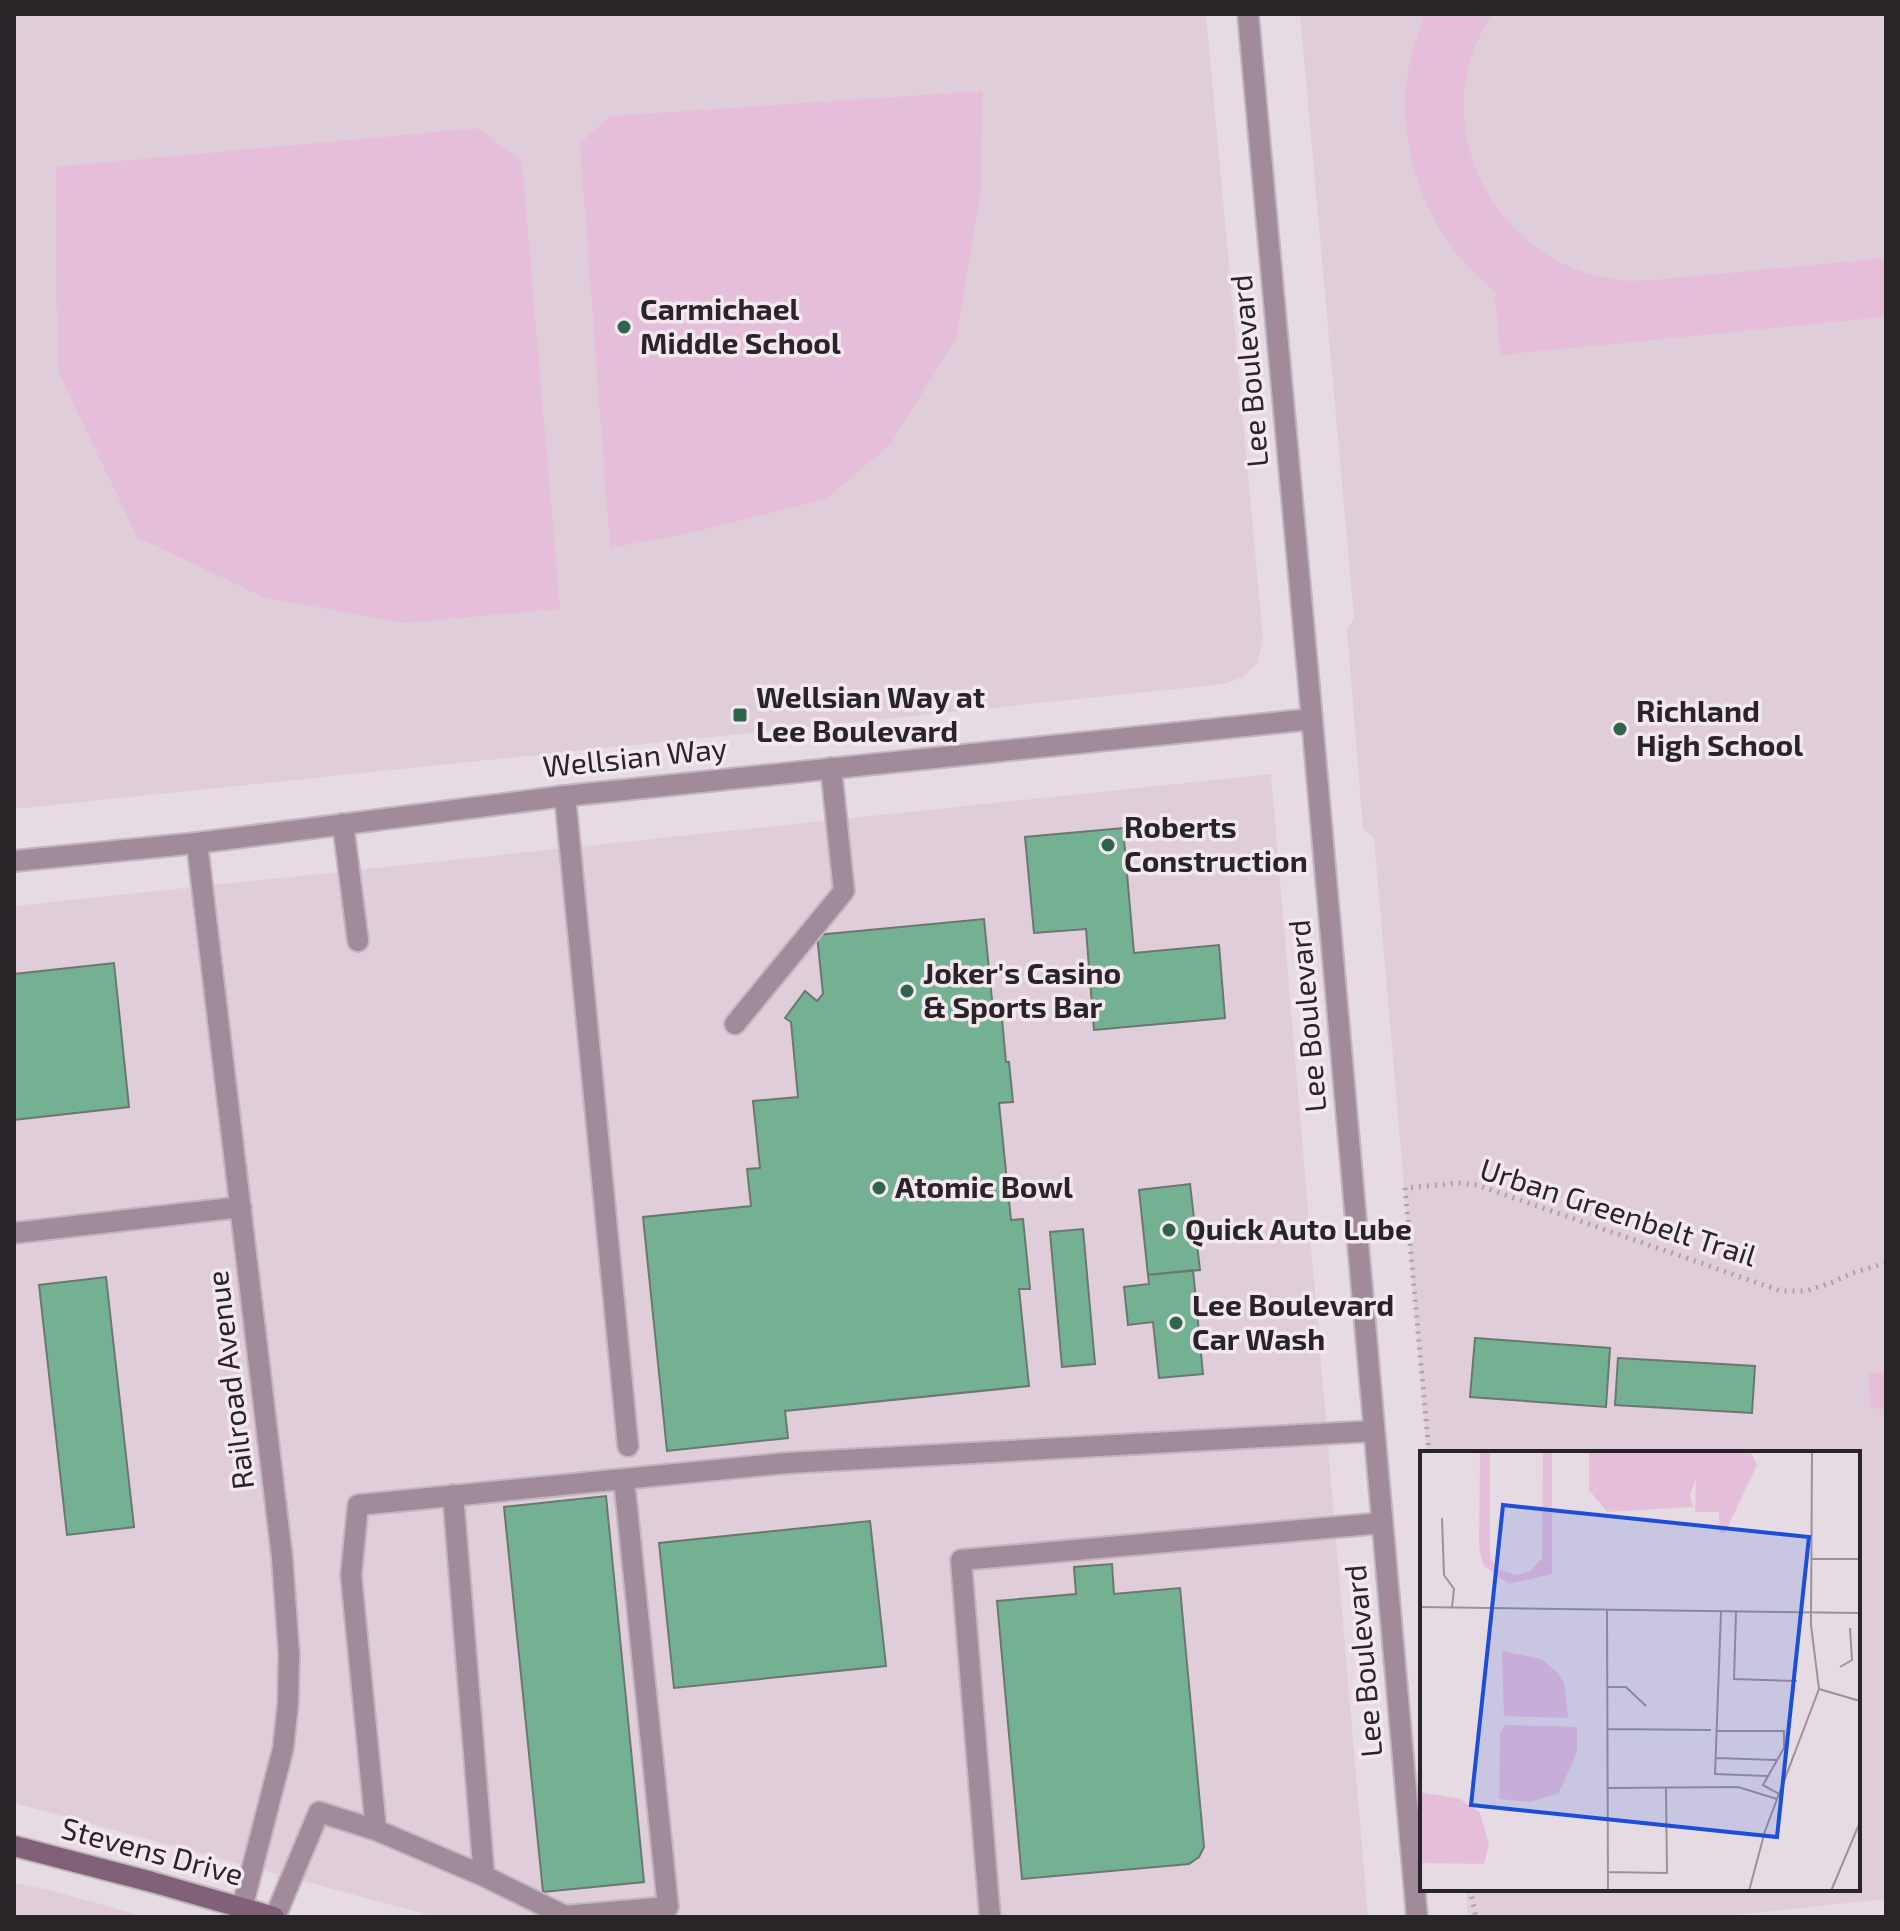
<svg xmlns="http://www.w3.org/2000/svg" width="1900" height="1931" font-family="'Exo 2',sans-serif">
	<rect width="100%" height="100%" fill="#e7dbe3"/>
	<!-- built -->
	<path fill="#dfcdd9" d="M14,14h1192l57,625 -6,25 -14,13 -19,7 -1210,125z
		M1300,14h586v1358l-18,3 3,32 15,3v489l-170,18h-248l-2,-28h392v-436h-431l-53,-615 -11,-9 -16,-200 7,-11z
		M1271,774l97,1143h-932l-422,-114v-897z
		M14,1883l35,7 97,27h-132z"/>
	<!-- green -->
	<path fill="#e5bfd9" d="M1425,14h67c-9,16 -18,32 -23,50 -24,91 35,187 124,211 20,6 40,6 61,5l232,-22v59l-386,38 -5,-59 4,-1c-19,-16 -37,-33 -51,-53 -38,-55 -53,-129 -35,-193 3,-12 8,-24 12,-35z
		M983,91l-2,96 -24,150 -67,108 -64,54 -136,34 -80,15 -30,-405 30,-27z
		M478,128l44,34 38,447 -155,14 -140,-25 -128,-61 -80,-168 -1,-202z
		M1886,1372v38l-15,-2 -3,-34z"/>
	<!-- building -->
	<path fill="#74b193" stroke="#6b7770" stroke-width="2" d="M1123,828l11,125 85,-8 6,73 -131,12 -8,-101 -52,4 -9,-96z
		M984,919l10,101 8,-1 4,43h3l4,40 -14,1 12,117 12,-1 7,70h-11l10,97 -244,25 3,27 -121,13 -24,-234 108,-11 -4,-37 13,-1 -7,-67 45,-4 -7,-75 -6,-4 20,-27 12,10 6,-7 -6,-59z
		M114,963l15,144 -115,13v-146z
		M1190,1184l10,86 -52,5 -9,-85z
		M1083,1229l12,135 -33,3 -12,-135z
		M1193,1270l10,104 -44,4 -6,-56 -25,3 -4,-38 25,-3 -1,-9z
		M106,1277l28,250 -67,8 -28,-250z
		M1475,1338l135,10 -4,59 -136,-10z
		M1618,1358l137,8 -3,47 -137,-8z
		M606,1496l38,386 -101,10 -39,-385z
		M870,1521l16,145 -212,22 -15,-145z
		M1112,1564l2,30 66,-6 24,259 -5,10 -10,7 -167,15 -25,-278 79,-7 -2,-27z"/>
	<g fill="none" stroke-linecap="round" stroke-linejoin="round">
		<!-- service casing -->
		<g stroke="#c1b6bd" stroke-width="24">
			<path id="service" d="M565,796l63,650
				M343,824l15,117
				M735,1024l109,-133 -13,-123
				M453,1495l31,381
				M376,1830l-25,-255 7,-70 429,-42 587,-32
				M275,1917l44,-105 57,18 108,46 81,40 103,-9 -44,-428
				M990,1917l-29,-357 421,-37"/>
		</g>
		<!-- minor casing -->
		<g stroke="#c1b6bd" stroke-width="24">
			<path id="minor" d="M197,843l85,714 7,97 -1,49 -5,46 -41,159
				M14,1233l227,-26"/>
		</g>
		<!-- tertiary casing -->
		<g stroke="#c1b6bd" stroke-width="24">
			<path id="tertiary" d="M1248,14l64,705 105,1198
				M14,861l183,-18 368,-47 747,-77"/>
		</g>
		<!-- secondary casing -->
		<g stroke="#c1b6bd" stroke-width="24">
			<path id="secondary" d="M14,1846l138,36 122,35"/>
		</g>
		<!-- path -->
		<path stroke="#aba1a8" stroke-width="5" stroke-dasharray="2 6" stroke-linecap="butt" d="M1429,1453l-24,-265 53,-5 19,2 304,106h25l27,-9 19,-9 34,-10
			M1470,1889l6,28"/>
		<!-- service -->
		<use href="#service" stroke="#a18a99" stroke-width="20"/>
		<!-- minor -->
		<use href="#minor" stroke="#a18a99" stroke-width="20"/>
		<!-- tertiary -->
		<use href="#tertiary" stroke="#a18a99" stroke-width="20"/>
		<!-- secondary -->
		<use href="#secondary" stroke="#816178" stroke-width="20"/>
	</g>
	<!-- markers -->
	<g fill="#2e654c" stroke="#f4e8f0" stroke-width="3">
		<circle cx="624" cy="327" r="8"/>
		<rect x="732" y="707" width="16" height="16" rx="4"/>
		<circle cx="1620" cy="729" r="8"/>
		<circle cx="1108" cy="845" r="8"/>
		<circle cx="907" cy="991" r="8"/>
		<circle cx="879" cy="1188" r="8"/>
		<circle cx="1169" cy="1230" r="8"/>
		<circle cx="1176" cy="1323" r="8"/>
	</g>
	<g text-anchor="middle" stroke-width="7" stroke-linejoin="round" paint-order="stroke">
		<!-- poi labels -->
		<g font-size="30" font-weight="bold" fill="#292427" stroke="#f4e8f0" text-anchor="start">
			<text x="640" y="320">Carmichael<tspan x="640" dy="34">Middle School</tspan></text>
			<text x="756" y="708">Wellsian Way at<tspan x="756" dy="34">Lee Boulevard</tspan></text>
			<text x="1636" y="722">Richland<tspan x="1636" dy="34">High School</tspan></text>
			<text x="1124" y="838">Roberts<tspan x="1124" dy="34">Construction</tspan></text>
			<text x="923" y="984">Joker's Casino<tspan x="923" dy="34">&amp; Sports Bar</tspan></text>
			<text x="895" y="1198">Atomic Bowl</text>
			<text x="1185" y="1240">Quick Auto Lube</text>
			<text x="1192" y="1316">Lee Boulevard<tspan x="1192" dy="34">Car Wash</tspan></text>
		</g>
		<!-- street labels -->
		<g font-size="30" fill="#292427" stroke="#f4e8f0">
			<text transform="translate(1250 371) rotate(-95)" y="10">Lee Boulevard</text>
			<text transform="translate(635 758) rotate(-6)" y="10">Wellsian Way</text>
			<text transform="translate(1308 1016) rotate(-95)" y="10">Lee Boulevard</text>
			<text transform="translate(1618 1213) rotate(18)" y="10">Urban Greenbelt Trail</text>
			<text transform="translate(231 1380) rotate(-97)" y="10">Railroad Avenue</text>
			<text transform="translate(1364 1661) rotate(-95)" y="10">Lee Boulevard</text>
			<text transform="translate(152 1852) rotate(15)" y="10">Stevens Drive</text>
		</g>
	</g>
	<!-- overview -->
	<g transform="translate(1420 1451)">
		<rect width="440" height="440" fill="#e7dbe3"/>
		<path d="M60,0h10v106l8,12 17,6 14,-3 13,-14 1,-107h9v123l-43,10 -25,-18 -5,-18zM169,0h161l7,14 -32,68h-5l-1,-21h-24l1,-33 -6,15 3,13 -86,5 -18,-22zM82,200l39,8 16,13 7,11 4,35 -64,-2zM86,274l71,2v25l-18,41 -28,9 -32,-3 1,-67zM0,341l40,7 20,14 9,31 -5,20 -64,-1z" fill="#e5bfd9"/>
		<path fill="none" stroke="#9b9298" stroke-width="2" d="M22,67l2,57 10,14 -2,18M391,108h49M0,156l440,6M187,159l1,281M301,161l-6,162 52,2M316,161l-2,67 63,2M420,216l12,-7 -2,-32M187,236h19l20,19M399,238l41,12M187,278l104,1M296,280h68v17l-21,37 16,9M296,307l60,2M188,337l130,-1 39,12M187,421l60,1 -1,-86M329,440l16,-60 54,-142 -8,-64 1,-174M411,440l29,-69"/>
		<path fill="#1d4ed8" fill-opacity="0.15" stroke="#1d4ed8" stroke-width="4" d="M83,54l306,32 -32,300 -306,-32z"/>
		<rect width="440" height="440" fill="none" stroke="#292427" stroke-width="4"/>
	</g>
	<!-- border -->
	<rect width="1900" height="1931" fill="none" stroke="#292427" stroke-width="32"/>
</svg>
